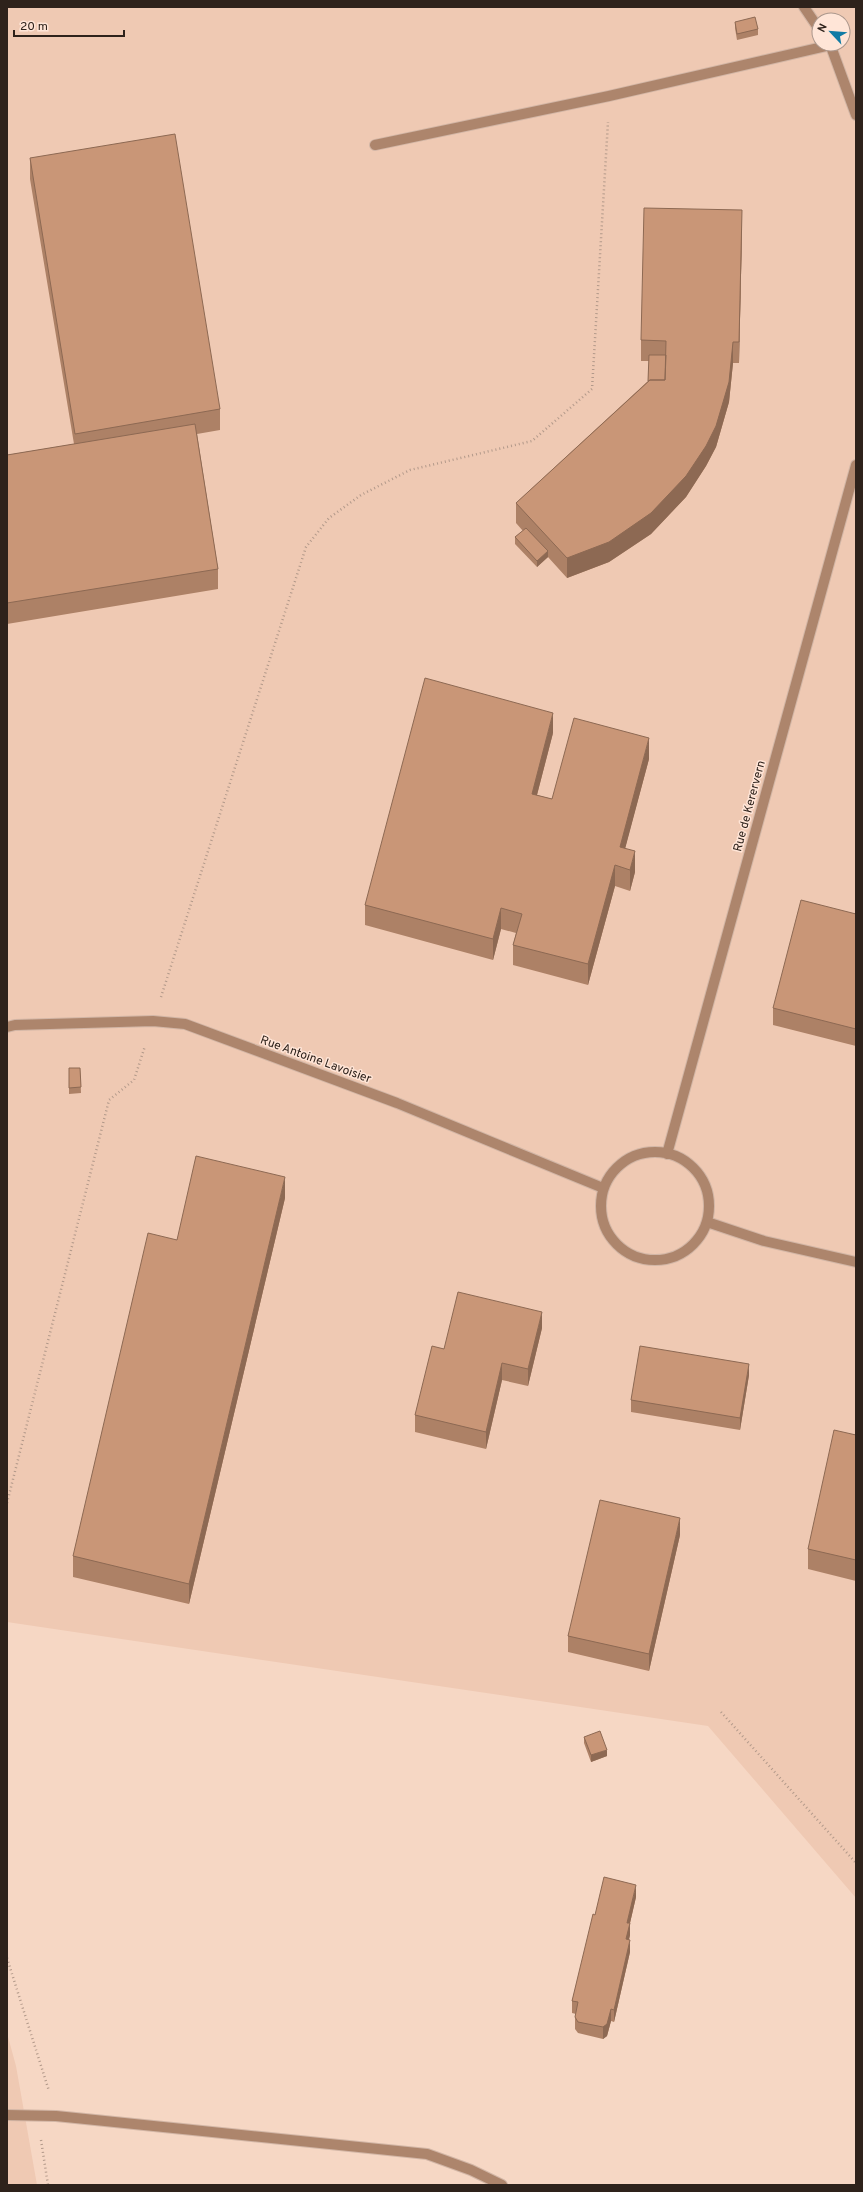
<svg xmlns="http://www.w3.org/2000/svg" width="863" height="2192" font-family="Overpass,sans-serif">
	<rect width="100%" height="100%" fill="#f6d7c4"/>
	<!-- built -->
	<path fill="#efc9b3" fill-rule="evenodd" d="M7,7h849v1891l-148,-172 -701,-104zM819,20h24v24h-24z
		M7,2033l9,33 21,119h-30z"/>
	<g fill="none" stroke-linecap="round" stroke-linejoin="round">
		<!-- minor casing -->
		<g stroke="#d2b6a6" stroke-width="12">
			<path id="minor" d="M804,7l15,22
				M830,44l26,71
				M375,145l234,-49 222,-51
				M7,1027l8,-2 138,-4 32,3 212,79 206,85
				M601 1206a54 54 0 1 1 108 0a54 54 0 1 1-108 0Z
				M667,1154l189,-689
				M707,1222l57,19 92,21
				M7,2115l49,1 371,38 44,16 31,15"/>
		</g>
		<!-- path -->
		<path stroke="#b2998a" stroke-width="2.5" stroke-dasharray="1 3" stroke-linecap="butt" d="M161,997l145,-450 23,-29 32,-23 49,-25 122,-29 60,-52 16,-267
			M7,1503l102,-403 25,-20 11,-34
			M721,1712l135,151
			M7,1958l42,133
			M41,2140l7,45"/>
		<!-- minor -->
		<use href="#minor" stroke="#ad856c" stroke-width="10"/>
	</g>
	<!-- wall -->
	<path fill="#ad8166" d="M735,22l23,7v6l-21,5 -2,-12z
		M30,158l190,251v21l-23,4 21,135v20l-211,35v-169l67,-11 -44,-265z
		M742,231l-3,132h-6l-4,39 -13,45 -10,19 -20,31 -35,37 -42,28 -42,16 -19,-21 -11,10 -22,-23v-7l8,-6 -7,-8v-20l132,-122 1,-20h-8v-21z
		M553,733l-16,62 15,4 97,-40 -24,89 10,24 -5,19 -15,-5 -27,99 -75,-20v-20l3,-12 -15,-4 -8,31 -128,-35v-20z
		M856,914v132l-83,-21v-17z
		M69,1068h11l1,25 -12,1z
		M285,1198l-96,406 -116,-27v-21l104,-316z
		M542,1328l-14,58 -26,-6 -16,69 -71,-17v-17l29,-66z
		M749,1375l-9,55 -109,-18v-12z
		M856,1435v146l-48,-12v-20z
		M680,1535l-31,136 -81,-19v-16z
		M584,1737l23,19 -16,6 -7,-19z
		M636,1897l-6,26v12l-1,5 1,12 -16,70 -3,-1 -4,15 -4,3 -25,-6 -3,-4v-12l1,-3 -4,-1v-12l23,-86z"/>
	<!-- shaded-wall -->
	<path fill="#8d6953" d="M742,210v21l-3,132v-21z
		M733,342v21l-4,39 -13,45 -10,19 -20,31 -35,37 -42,28 -42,16v-20z
		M548,551v6l-11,10v-6z
		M553,713v20l-21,81v-20z
		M649,738v21l-29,109v-21z
		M635,851v21l-5,19v-21z
		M615,865v21l-27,99v-21z
		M501,908v21l-8,31v-21z
		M285,1177v21l-96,406v-20z
		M542,1312v16l-14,58v-17z
		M502,1363v17l-16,69v-17z
		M749,1364v11l-9,55v-12z
		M680,1518v17l-31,136v-17z
		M607,1750v6l-16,6v-7z
		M636,1885v12l-6,26v12l-4,16v-12l1,-16z
		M630,1940v12l-16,70v-12z
		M611,2009v12l-4,15 -4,3v-12z"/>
	<!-- building -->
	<path fill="#c99677" stroke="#8d6953" d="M755,17l3,12 -21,5 -2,-12z
		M175,134l45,275 -145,25 -45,-276z
		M644,208l98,2 -3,132h-6l-4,40 -13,44 -10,20 -20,30 -35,37 -42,29 -42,16 -51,-55 134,-123h15l1,-39 -25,-1z
		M649,355h17l-1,25h-15l-2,1z
		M195,424l23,145 -211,34v-148z
		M526,528l22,23 -11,10 -22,-24z
		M425,678l128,35 -21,81 20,5 22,-81 75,20 -29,109 15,4 -5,19 -15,-5 -27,99 -75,-19 9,-31 -21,-6 -8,31 -128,-34z
		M801,900l55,14v115l-83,-21z
		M69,1068h11l1,19 -12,1z
		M196,1156l89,21 -96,407 -116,-28 75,-323 29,7z
		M458,1292l84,20 -14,57 -26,-6 -16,69 -71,-17 17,-69 12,3z
		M640,1346l109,18 -9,54 -109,-18z
		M834,1430l22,5v125l-48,-11z
		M600,1500l80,18 -31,136 -81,-18z
		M600,1731l7,19 -16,5 -7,-18z
		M604,1877l32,8 -9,38h3l-4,16 4,1 -16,70 -3,-1 -4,15 -4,3 -25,-5 -3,-5 3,-15 -6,-1 21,-87 2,1z"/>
	<g text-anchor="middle" stroke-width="3" stroke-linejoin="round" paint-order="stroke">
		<!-- street labels -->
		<g font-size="12" fill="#2e221b" stroke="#ffe5d7">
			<text transform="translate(749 806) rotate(-75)" y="4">Rue de Kerervern</text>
			<text transform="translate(316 1059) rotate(20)" y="4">Rue Antoine Lavoisier</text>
		</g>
	</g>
	<!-- border -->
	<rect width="863" height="2192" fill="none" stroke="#2e221b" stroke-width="16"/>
	<!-- north arrow -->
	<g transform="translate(831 32) rotate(296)"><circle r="19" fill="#ffe5d7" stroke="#ab978c"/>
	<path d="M0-3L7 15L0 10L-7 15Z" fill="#107ba5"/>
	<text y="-6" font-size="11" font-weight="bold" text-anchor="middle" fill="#2e221b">N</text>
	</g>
	<!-- scale -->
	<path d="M14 30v6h110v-6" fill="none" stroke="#2e221b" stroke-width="2"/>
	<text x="20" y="30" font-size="12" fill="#2e221b" stroke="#ffe5d7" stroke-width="3" paint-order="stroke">20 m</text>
</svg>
